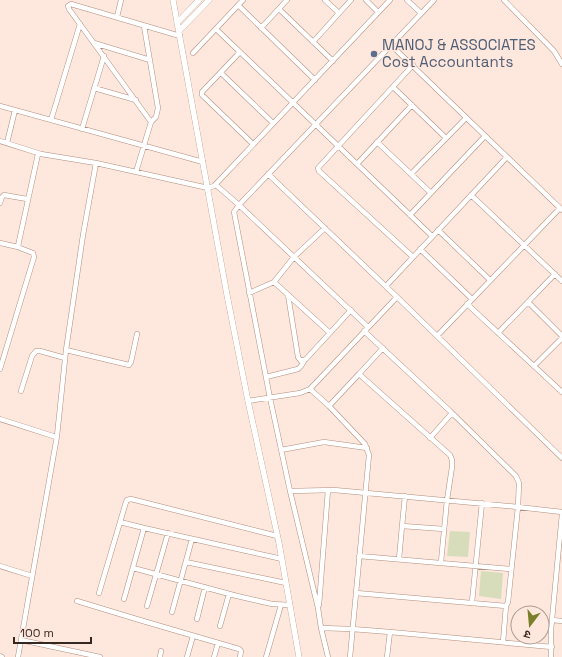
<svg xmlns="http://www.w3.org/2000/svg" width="562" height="657" font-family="'Space Grotesk','Noto Sans Devanagari',sans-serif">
	<rect width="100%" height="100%" fill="#fee7dd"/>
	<!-- park -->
	<path fill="#d7ddbb" d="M450,531l20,1 -2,25 -21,-1z
		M481,571l22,2 -2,26 -22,-3z"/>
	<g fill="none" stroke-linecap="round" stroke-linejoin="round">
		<!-- minor casing -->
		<g stroke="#b08e7e" stroke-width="5.5">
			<path id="minor" d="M325,0l14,13
				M366,0l12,12
				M407,0l14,13
				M504,0l50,51 8,13
				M238,5l77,75
				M279,9l54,52
				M117,17l4,-17
				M144,26l14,82 -2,9 -5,5
				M261,28l26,-28
				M216,29l216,207
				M313,42l38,-42
				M94,43l56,17
				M391,45l171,165
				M240,52l-38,40v3l51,49
				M193,53l50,-53
				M413,65l-95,103 1,3 94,86
				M221,73l52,50
				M393,87l53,51
				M94,88l42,12
				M0,106l203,56
				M51,120l29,-96
				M82,129l22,-73
				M0,141l41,13 55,9 -13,72 -17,115 -9,86 -39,221
				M377,142l54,51
				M7,143l8,-33
				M96,163l112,25 6,-2 176,-186
				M357,164l55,-59
				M136,172l15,-50 -82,-113 -1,-3 3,-2 109,32
				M268,174l129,123 165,161
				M411,174l55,-56
				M216,185l23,20 129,122
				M471,195l91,86
				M0,203l2,-6 2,-2 23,4
				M410,215l75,-79
				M325,228l-31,29 -20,25 56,51
				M438,230l52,50
				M0,243l18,4
				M420,249l52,50
				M386,286l121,-129
				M249,293l25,-11
				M288,295l10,62 3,4 5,-2 45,-49
				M528,302l34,34
				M467,304l95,88
				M364,331l86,80 66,65 3,7 -1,24 44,5
				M498,333l57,-59
				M437,336l123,-128
				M66,350l63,15 2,-3 6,-28
				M534,366l28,-28
				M0,369l34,-112 -1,-4 -13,-5 -2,-2 20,-92
				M359,374l24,-26
				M266,377l32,-8 3,-3 3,-5
				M310,389l19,17 36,38 4,11 -19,202
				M21,391l11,-35 4,-5h4l25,7
				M248,401l52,-8 10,-4 87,-92
				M329,406l30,-32 91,81 2,5v7l-5,33 -6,62
				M0,419l56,18
				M430,438l22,-25
				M281,450l43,-8 43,6
				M290,491l44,-1 184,17 -10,95 -2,4 -150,-13
				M120,522l24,6
				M402,526l3,-30
				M359,556l152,13
				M399,559l3,-33 42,3
				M186,562l100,21
				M0,566l32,10
				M133,568l104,28 35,8 18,1
				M99,593l27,-91 1,-2 4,-1 146,37
				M124,599l20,-71 138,31
				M77,601l66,20 96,28 2,2 -1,6
				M472,602l10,-99
				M319,605l9,-115
				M147,606l21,-73
				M172,612l20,-73
				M197,619l8,-32
				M552,620l10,1
				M220,626l9,-32
				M321,628l31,1 38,3
				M21,640l79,17
				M503,642l3,-36
				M0,656l2,1
				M160,657l1,-6
				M187,657l6,-21
				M214,657l4,-14
				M266,657l15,-52
				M328,657l-7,-29 -3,-20 -28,-117 -20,-93 -36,-186 5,-7 195,-205
				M387,657l3,-25 162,15
				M551,657v-27l11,-116"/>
		</g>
		<!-- tertiary casing -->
		<g stroke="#b08e7e" stroke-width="6">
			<path id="tertiary" d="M173,0l54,295 21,106 31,142 20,114
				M177,23l22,-23
				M179,31l30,-31"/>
		</g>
		<!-- minor -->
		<use href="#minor" stroke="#fff" stroke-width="4.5"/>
		<!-- tertiary -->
		<use href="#tertiary" stroke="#fff" stroke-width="5.5"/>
	</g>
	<!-- markers -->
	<circle fill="#5c6f8a" stroke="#fee7dd" stroke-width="1.5" cx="374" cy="54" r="4"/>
	<g text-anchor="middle" stroke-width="3" stroke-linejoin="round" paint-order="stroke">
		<!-- service labels -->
		<g font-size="15" fill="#4e5e75" stroke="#fee7dd" text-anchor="start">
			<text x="382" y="50">MANOJ &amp; ASSOCIATES<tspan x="382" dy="17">Cost Accountants</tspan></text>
		</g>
	</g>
	<!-- north arrow -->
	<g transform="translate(530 625) rotate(196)"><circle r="19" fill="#fee7dd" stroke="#ae9b92"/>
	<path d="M0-3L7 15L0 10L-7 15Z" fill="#7a7f29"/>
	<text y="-6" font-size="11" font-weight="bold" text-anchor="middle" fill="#362821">उ</text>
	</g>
	<!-- scale -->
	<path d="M14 637v6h77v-6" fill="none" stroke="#362821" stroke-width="2"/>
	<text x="20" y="637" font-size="12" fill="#362821" stroke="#fee7dd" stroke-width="3" paint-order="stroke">100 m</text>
</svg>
